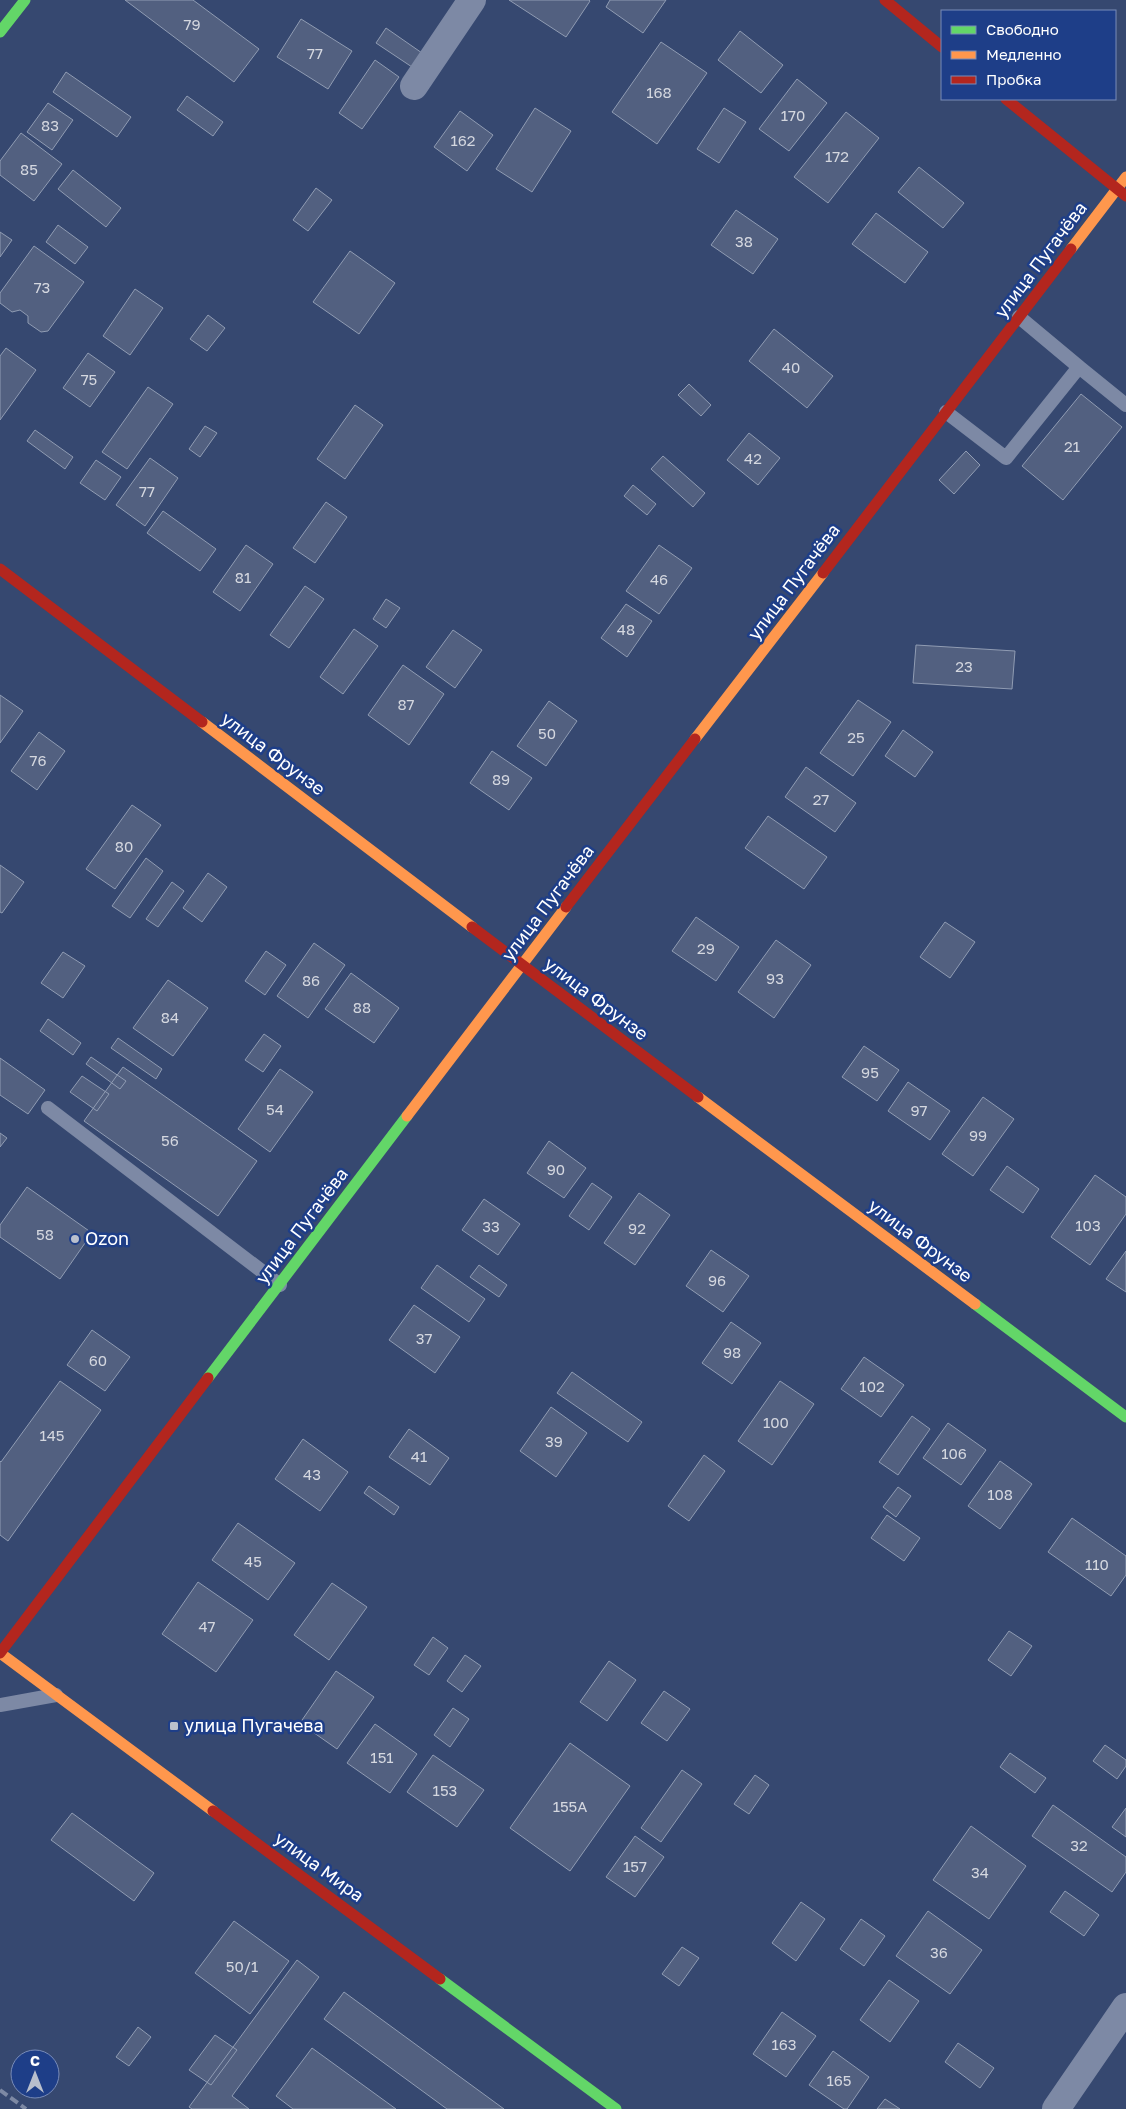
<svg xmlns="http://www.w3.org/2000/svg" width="1126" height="2109" font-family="'Golos Text',sans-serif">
	<rect width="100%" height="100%" fill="#364870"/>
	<!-- building -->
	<path fill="#526080" stroke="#909cb3" d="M125,0h68l66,49 -25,33z
		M509,0h80l1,1 -24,36z
		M610,0h56l-23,33 -37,-26z
		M301,19l51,32 -24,38 -51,-32z
		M386,28l36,25 -10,14 -36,-24z
		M740,31l43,34 -22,28 -43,-33z
		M661,42l46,31 -50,71 -45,-32z
		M375,60l24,17 -37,52 -23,-16z
		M66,72l65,45 -14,20 -64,-45z
		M797,79l30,24 -38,48 -30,-22z
		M187,96l36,26 -10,14 -36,-26z
		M48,103l25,17 -21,30 -25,-18z
		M535,108l36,23 -39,61 -36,-23z
		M724,108l22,14 -27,41 -22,-14z
		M460,111l33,24 -26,36 -33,-24z
		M846,112l33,26 -51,65 -34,-26z
		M21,133l41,31 -28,37 -34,-26v-14z
		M919,167l45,36 -21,25 -45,-36z
		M73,170l48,38 -15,19 -48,-38z
		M316,188l16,12 -24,31 -15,-11z
		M736,210l42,29 -25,35 -42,-29z
		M876,213l52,39 -23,31 -53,-39z
		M58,225l30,22 -13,17 -29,-22z
		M0,232l12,8 -12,17z
		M34,246l50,36 -36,49 -7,1 -13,-9v-7l-8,-6 -8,2 -12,-9v-10z
		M350,251l45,32 -36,51 -46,-32z
		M135,289l28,19 -33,47 -27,-19z
		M208,315l17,13 -18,23 -17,-12z
		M774,329l59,47 -26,32 -58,-47z
		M6,348l30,22 -36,50v-64z
		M88,353l27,19 -25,35 -27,-19z
		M689,384l22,21 -10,11 -23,-21z
		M148,387l25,17 -46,65 -25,-17z
		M1081,394l41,33 -59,73 -41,-34z
		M355,405l28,20 -38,54 -28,-20z
		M205,426l12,7 -17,24 -11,-8z
		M35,430l38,27 -8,12 -38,-28z
		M749,433l31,25 -22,27 -31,-25z
		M966,451l14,14 -26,29 -15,-14z
		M663,456l42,37 -12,14 -42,-38z
		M150,458l28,20 -33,48 -29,-21z
		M96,460l25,17 -16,23 -25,-17z
		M633,485l23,19 -9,11 -23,-19z
		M326,502l21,15 -32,46 -22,-15z
		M163,511l53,38 -16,22 -53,-38z
		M246,545l27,19 -33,47 -27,-19z
		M659,545l33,23 -33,46 -33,-23z
		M305,586l19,13 -35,49 -19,-13z
		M386,599l14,9 -14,20 -13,-9z
		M626,604l26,17 -25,36 -26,-19z
		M354,629l24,17 -35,48 -23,-17z
		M453,630l29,20 -27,38 -29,-21z
		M916,645l99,6 -3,38 -99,-6z
		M403,665l41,29 -35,51 -41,-30z
		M0,695l23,16 -23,32z
		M858,700l33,22 -38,54 -33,-23z
		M549,701l28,20 -31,45 -29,-20z
		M903,730l30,22 -18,25 -30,-21z
		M39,732l26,19 -28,39 -26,-19z
		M492,751l40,27 -23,32 -39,-27z
		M806,767l50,36 -21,29 -50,-35z
		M132,805l29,20 -46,64 -29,-20z
		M768,816l59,41 -23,32 -59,-41z
		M146,858l17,13 -33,47 -18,-12z
		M0,865l24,17 -22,31 -2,-1z
		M208,873l19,14 -25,35 -19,-14z
		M172,882l12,9 -26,36 -12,-8z
		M696,917l43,30 -23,34 -44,-30z
		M945,922l30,20 -25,36 -30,-21z
		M776,940l35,25 -37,53 -36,-26z
		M314,943l31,22 -37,53 -31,-22z
		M266,951l20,14 -21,30 -20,-14z
		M63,952l22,14 -22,32 -22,-15z
		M351,973l48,35 -25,35 -49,-34z
		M168,980l40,28 -35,48 -40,-28z
		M48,1019l33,24 -8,12 -33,-24z
		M264,1034l17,12 -18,26 -18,-12z
		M118,1038l44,31 -6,10 -45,-31z
		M864,1046l35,24 -22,31 -35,-24z
		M91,1057l35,24 -6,8 -34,-25z
		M0,1058l45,32 -17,24 -28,-19z
		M123,1067l134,94 -39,55 -134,-95z
		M280,1069l33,23 -43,60 -32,-23z
		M82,1076l27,18 -12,17 -27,-19z
		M908,1082l42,29 -20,29 -42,-29z
		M983,1097l31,22 -41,57 -31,-22z
		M0,1133l7,5 -7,9z
		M549,1141l37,27 -22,30 -37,-25z
		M1007,1166l32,23 -16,24 -33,-23z
		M1095,1175l31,22v17l-36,51 -39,-28z
		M592,1183l20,14 -23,33 -20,-14z
		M27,1187l65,46 -32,46 -60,-42v-12z
		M639,1193l31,22 -35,50 -31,-22z
		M484,1199l36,25 -22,31 -36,-25z
		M711,1250l38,26 -26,36 -37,-26z
		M1126,1251v41l-20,-13z
		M437,1265l48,34 -16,23 -48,-34z
		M479,1265l28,20 -8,12 -29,-20z
		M414,1305l46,32 -25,36 -46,-33z
		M731,1322l30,21 -29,41 -30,-21z
		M92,1330l38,27 -25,34 -38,-26z
		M864,1357l40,28 -23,32 -40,-28z
		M572,1372l70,50 -14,20 -71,-49z
		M60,1381l41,29 -93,131 -8,-6v-74l1,1z
		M780,1381l34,23 -42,61 -34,-24z
		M551,1407l36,26 -31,44 -36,-26z
		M912,1416l18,13 -32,46 -19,-13z
		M948,1423l38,27 -25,35 -38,-27z
		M409,1429l40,29 -19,27 -41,-28z
		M303,1439l45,33 -28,39 -45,-32z
		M704,1455l21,16 -36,50 -21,-15z
		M1000,1461l32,23 -32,45 -32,-23z
		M369,1486l30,21 -5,8 -30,-22z
		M898,1487l13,9 -15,21 -13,-10z
		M887,1515l33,23 -16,23 -33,-23z
		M1072,1518l54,38v19l-15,21 -63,-44z
		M238,1523l57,40 -27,37 -56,-40z
		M198,1582l55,38 -37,52 -54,-38z
		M332,1583l35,24 -38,53 -35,-25z
		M1009,1631l23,15 -21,30 -23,-16z
		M433,1637l15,11 -19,27 -15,-10z
		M465,1655l16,11 -19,26 -15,-11z
		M609,1661l27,19 -29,41 -27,-19z
		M336,1671l38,26 -37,52 -37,-26z
		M664,1691l26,18 -23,32 -26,-18z
		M453,1708l16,11 -19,28 -16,-12z
		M375,1724l42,30 -27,39 -43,-30z
		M570,1743l60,43 -60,85 -60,-43z
		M1105,1745l21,15v6l-9,13 -24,-18z
		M1010,1753l36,25 -11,15 -35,-26z
		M433,1755l51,35 -27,37 -50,-35z
		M682,1770l20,14 -41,58 -20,-14z
		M755,1775l14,10 -20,29 -15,-10z
		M1053,1805l73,52v15l-14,20 -80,-56z
		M1126,1808v29l-14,-10z
		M72,1813l82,60 -20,28 -83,-61z
		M971,1826l55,40 -37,53 -56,-39z
		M635,1836l29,21 -29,40 -29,-20z
		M1065,1891l34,24 -15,21 -34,-24z
		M801,1902l24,17 -29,42 -24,-18z
		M928,1911l54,39 -32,44 -54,-38z
		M861,1919l24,17 -21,30 -24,-17z
		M234,1921l55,40 -39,53 -55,-41z
		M682,1947l17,11 -20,28 -17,-12z
		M297,1960l22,17 -87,119 17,13h-57l-3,-2z
		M889,1980l30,21 -29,41 -30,-22z
		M344,1992l160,117h-57l-123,-90z
		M782,2012l34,24 -30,41 -33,-23z
		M138,2027l13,10 -22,29 -13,-9z
		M215,2035l22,15 -26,35 -22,-15z
		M958,2043l36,25 -14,20 -35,-26z
		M312,2048l84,61h-103l-17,-13z
		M833,2051l36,26 -22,32h-3l-35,-24z
		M885,2099l15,10h-23z"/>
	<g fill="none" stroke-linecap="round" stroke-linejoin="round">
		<!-- lane -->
		<path stroke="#7d89a5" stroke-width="14" d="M1079,367l47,38
			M946,412l60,46 73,-91 -60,-50
			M48,1108l232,177
			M0,1705l56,-10"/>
		<!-- street -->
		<path stroke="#7d89a5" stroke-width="28" d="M414,86l58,-86
			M1056,2109l70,-102"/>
		<!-- fast -->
		<path stroke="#63d668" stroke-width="11" d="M0,32l25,-32
			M975,1304l151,113
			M208,1378l199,-262
			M440,1979l176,130"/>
		<!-- slow -->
		<path stroke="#ff974d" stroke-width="11" d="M1071,249l55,-72
			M202,722l270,205
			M695,739l128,-166
			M698,1097l277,207
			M407,1116l159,-209
			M0,1653l213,158"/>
		<!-- jam -->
		<path stroke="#b3261e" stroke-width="11" d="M885,0l57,47
			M1006,99l120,97
			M0,569l202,153
			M823,573l248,-324
			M566,907l129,-168
			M472,927l226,170
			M0,1653l208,-275
			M213,1811l227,168"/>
		<!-- rail -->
		<path stroke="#7d89a4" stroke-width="4" stroke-dasharray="9 4" stroke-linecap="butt" d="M0,2090l26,19"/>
	</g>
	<!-- markers -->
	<g fill="#b9bfcd" stroke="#1e3e88" stroke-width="2">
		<circle cx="75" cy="1239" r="5"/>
		<rect x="169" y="1721" width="10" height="10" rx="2.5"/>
	</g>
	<g text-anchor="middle" stroke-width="5" stroke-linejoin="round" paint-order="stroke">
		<!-- number labels -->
		<g font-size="15" fill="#d4d7df">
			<text x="192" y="30">79</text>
			<text x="315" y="59">77</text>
			<text x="659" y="98">168</text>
			<text x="793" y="121">170</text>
			<text x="50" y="131">83</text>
			<text x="463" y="146">162</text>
			<text x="837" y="162">172</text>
			<text x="29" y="175">85</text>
			<text x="744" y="247">38</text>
			<text x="42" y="293">73</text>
			<text x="791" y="373">40</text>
			<text x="89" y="385">75</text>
			<text x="1072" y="452">21</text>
			<text x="753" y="464">42</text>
			<text x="147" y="497">77</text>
			<text x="243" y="583">81</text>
			<text x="659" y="585">46</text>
			<text x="626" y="635">48</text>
			<text x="964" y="672">23</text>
			<text x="406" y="710">87</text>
			<text x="547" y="739">50</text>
			<text x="856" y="743">25</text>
			<text x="38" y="766">76</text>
			<text x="501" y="785">89</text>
			<text x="821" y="805">27</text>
			<text x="124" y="852">80</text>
			<text x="706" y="954">29</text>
			<text x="775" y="984">93</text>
			<text x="311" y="986">86</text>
			<text x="362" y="1013">88</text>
			<text x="170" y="1023">84</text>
			<text x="870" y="1078">95</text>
			<text x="275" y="1115">54</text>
			<text x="919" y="1116">97</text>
			<text x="978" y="1141">99</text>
			<text x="170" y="1146">56</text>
			<text x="556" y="1175">90</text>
			<text x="1088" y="1231">103</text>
			<text x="491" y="1232">33</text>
			<text x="637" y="1234">92</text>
			<text x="45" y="1240">58</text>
			<text x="717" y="1286">96</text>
			<text x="424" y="1344">37</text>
			<text x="732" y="1358">98</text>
			<text x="98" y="1366">60</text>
			<text x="872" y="1392">102</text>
			<text x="776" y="1428">100</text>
			<text x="52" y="1441">145</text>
			<text x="554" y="1447">39</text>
			<text x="954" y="1459">106</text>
			<text x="419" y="1462">41</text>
			<text x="312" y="1480">43</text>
			<text x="1000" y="1500">108</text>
			<text x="253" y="1567">45</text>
			<text x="1097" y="1570">110</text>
			<text x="207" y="1632">47</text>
			<text x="382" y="1763">151</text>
			<text x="445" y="1796">153</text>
			<text x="570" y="1812">155А</text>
			<text x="1079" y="1851">32</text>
			<text x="635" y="1872">157</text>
			<text x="980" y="1878">34</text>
			<text x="939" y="1958">36</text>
			<text x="242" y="1972">50/1</text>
			<text x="784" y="2050">163</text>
			<text x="839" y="2086">165</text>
		</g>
		<!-- street labels -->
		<g font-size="18" fill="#fff" stroke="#1e3e88">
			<text transform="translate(1041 260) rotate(-53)" y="6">улица Пугачёва</text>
			<text transform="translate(794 582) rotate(-53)" y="6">улица Пугачёва</text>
			<text transform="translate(273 754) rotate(37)" y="6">улица Фрунзе</text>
			<text transform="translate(548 903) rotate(-53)" y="6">улица Пугачёва</text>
			<text transform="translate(596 999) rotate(37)" y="6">улица Фрунзе</text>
			<text transform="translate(302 1226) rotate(-53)" y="6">улица Пугачёва</text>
			<text transform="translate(920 1241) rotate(37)" y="6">улица Фрунзе</text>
			<text transform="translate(319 1867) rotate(36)" y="6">улица Мира</text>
		</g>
		<!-- poi labels -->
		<g font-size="18" fill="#fff" stroke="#1e3e88" text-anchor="start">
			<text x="85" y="1245">Ozon</text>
			<text x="184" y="1732">улица Пугачева</text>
		</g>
	</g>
	<!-- legend -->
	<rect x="941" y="10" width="175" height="90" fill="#1e3e88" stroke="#788bb8"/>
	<rect x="951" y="26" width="25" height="8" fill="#63d668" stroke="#788bb8"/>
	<text x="986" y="35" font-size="15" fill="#ffffff">Свободно</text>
	<rect x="951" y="51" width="25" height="8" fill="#ff974d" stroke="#788bb8"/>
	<text x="986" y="60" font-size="15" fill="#ffffff">Медленно</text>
	<rect x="951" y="76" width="25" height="8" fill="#b3261e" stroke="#788bb8"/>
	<text x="986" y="85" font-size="15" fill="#ffffff">Пробка</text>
	<!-- north arrow -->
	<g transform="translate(35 2074)"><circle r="24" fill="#1e3e88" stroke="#788bb8"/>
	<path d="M0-4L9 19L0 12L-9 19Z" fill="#b9bfcd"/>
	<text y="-8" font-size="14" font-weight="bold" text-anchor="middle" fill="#ffffff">С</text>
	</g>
</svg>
